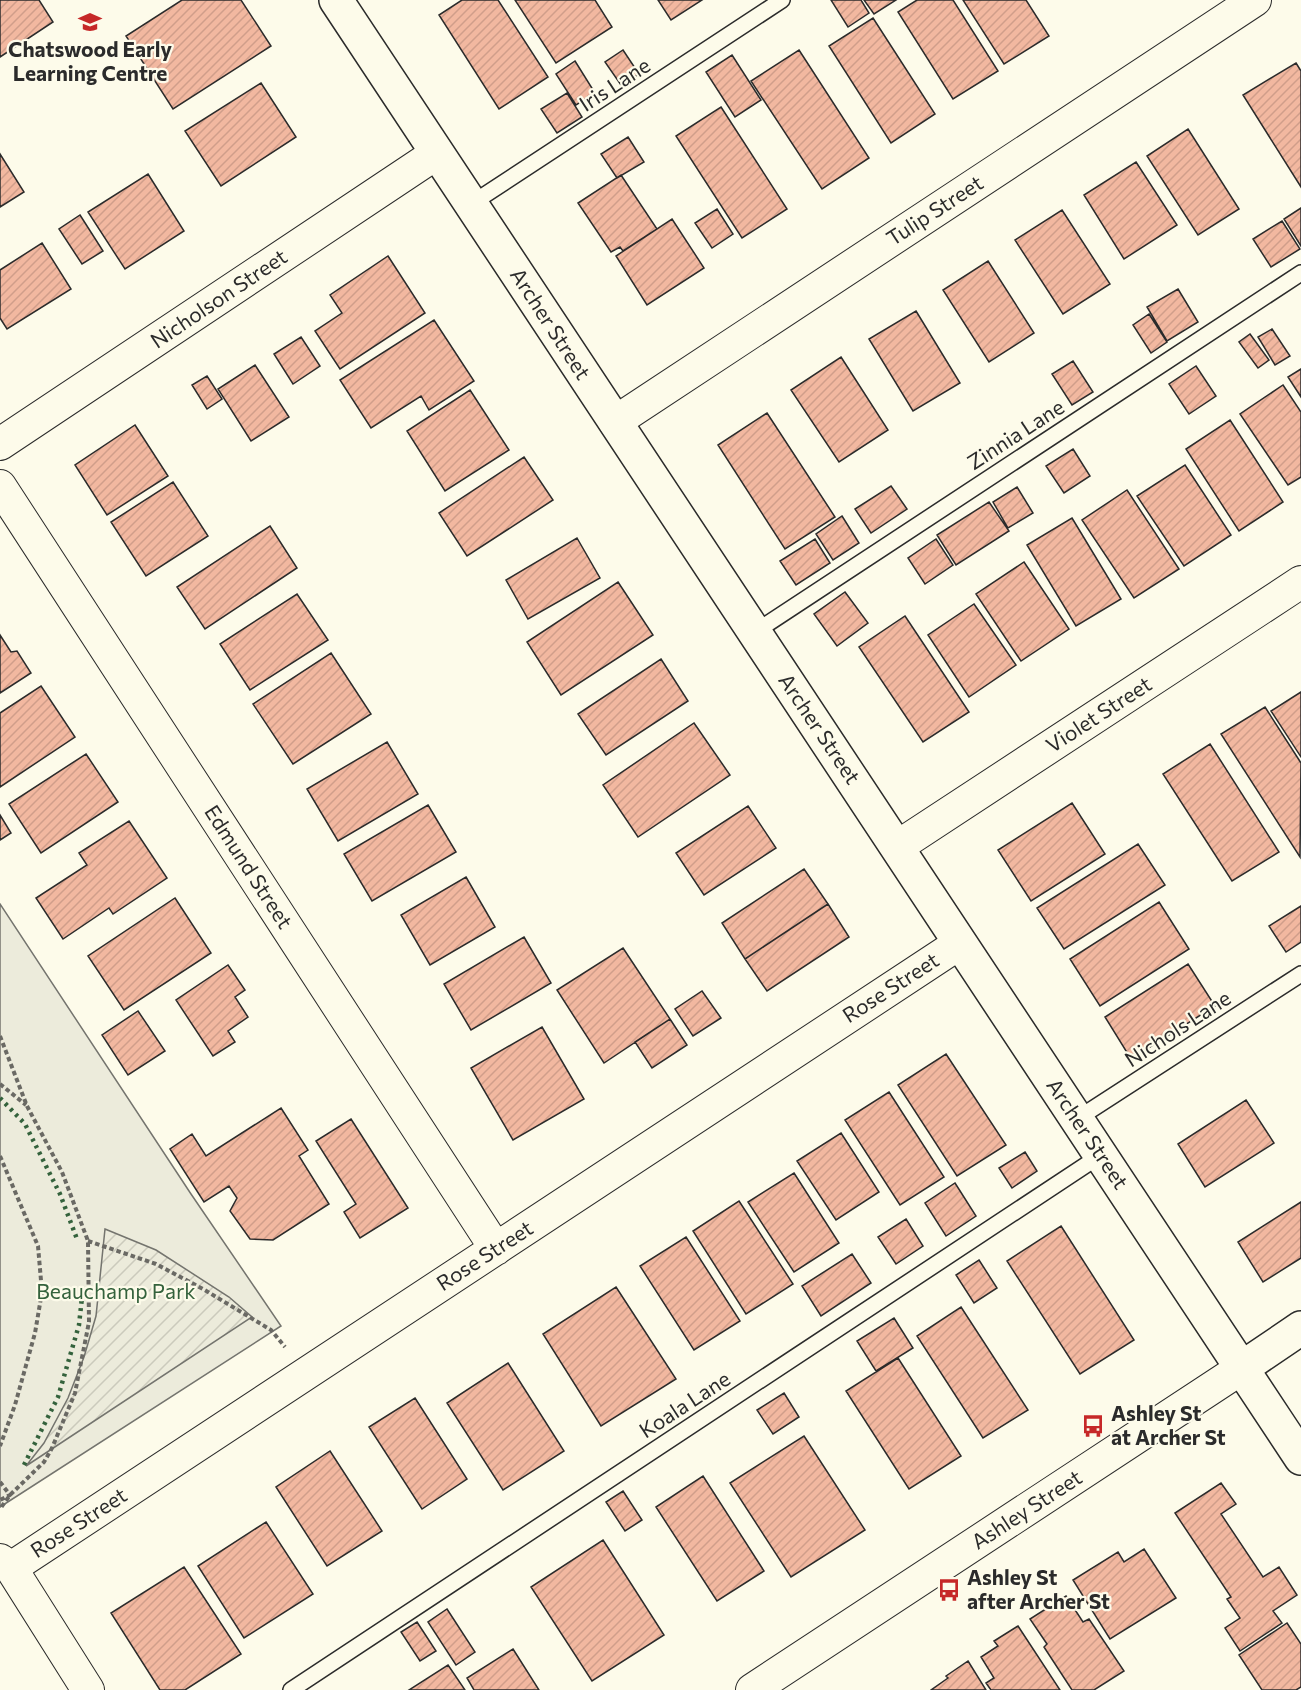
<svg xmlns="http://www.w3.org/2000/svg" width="1301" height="1690" font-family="Commissioner,sans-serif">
	<defs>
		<pattern id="garden-furrows" width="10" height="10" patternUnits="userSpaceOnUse" patternTransform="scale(1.5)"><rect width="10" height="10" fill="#ecebdb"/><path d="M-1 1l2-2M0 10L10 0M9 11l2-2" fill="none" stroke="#cbcabc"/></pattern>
		<pattern id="building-hatch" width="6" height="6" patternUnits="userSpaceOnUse" patternTransform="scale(1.5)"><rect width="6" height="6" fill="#f2b8a0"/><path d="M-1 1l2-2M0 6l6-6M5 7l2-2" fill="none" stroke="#d09e8a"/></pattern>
	</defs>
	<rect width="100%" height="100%" fill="#fdfbea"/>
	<!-- park -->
	<path fill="#ecebdb" stroke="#74746e" stroke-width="1.5" d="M0,904l191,290 90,132 -281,181z"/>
	<!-- garden -->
	<path fill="url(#garden-furrows)" stroke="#74746e" stroke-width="1.5" d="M105,1229l51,21 73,47 23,20 -226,149 18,-23 24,-45 16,-41 12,-41z"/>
	<!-- building -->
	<path fill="url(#building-hatch)" stroke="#2b2b2b" stroke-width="1.5" d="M0,0h39l14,22 -53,35z
		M182,0h59l30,46 -98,63 -47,-73z
		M462,0h36l50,77 -49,32 -60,-94z
		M515,0h80l17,27 -56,36z
		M658,0h44l-31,20z
		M831,0h30l8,13 -21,14z
		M864,0h32l-22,14z
		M917,0h36l45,71 -45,28 -55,-87z
		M963,0h63l23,36 -45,28z
		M873,18l62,96 -44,29 -62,-97z
		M623,50l16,24 -18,11 -16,-23z
		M799,50l70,108 -47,31 -71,-108z
		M732,55l29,45 -26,17 -29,-45z
		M575,61l20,32 -19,12 -20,-31z
		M1296,63l5,8v116l-58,-92z
		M261,83l35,54 -75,49 -36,-55z
		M567,93l15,24 -25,16 -16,-24z
		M721,107l66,102 -45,29 -66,-102z
		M1188,129l51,80 -41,26 -51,-79z
		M628,137l16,25 -27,16 -16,-24z
		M0,154l24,38 -24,15z
		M1136,162l41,63 -53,34 -40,-64z
		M148,174l36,57 -59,38 -37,-57z
		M621,175l36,54 -34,22 -3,-4 -9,5 -33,-49z
		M1301,208v38l-17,-27z
		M717,209l16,25 -21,14 -17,-25z
		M1062,210l48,74 -47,30 -48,-74z
		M80,215l23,36 -21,13 -23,-35z
		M672,219l32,49 -57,37 -31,-49z
		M1282,221l18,28 -29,18 -18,-28z
		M42,243l29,46 -64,40 -7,-11v-48z
		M388,256l37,57 -85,56 -25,-38 27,-18 -12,-18z
		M988,261l46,72 -45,29 -46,-72z
		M1178,289l20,33 -31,19 -20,-34z
		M916,311l44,72 -47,28 -44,-72z
		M1149,314l18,28 -16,11 -18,-28z
		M434,320l40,61 -45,29 -8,-14 -50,32 -31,-48z
		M1272,329l18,27 -15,9 -17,-28z
		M1250,334l19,26 -11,8 -19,-26z
		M301,337l19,29 -27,18 -19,-30z
		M841,357l47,73 -49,32 -48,-72z
		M1073,361l20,31 -21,13 -20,-31z
		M255,365l34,52 -38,24 -33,-52z
		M1196,366l20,30 -27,18 -20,-30z
		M1301,369v28l-13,-20z
		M207,376l15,23 -15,10 -15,-24z
		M1283,385l18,27v65l-13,8 -48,-71z
		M470,390l39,60 -64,41 -38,-60z
		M767,413l68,104 -50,32 -67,-104z
		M1230,420l53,82 -44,29 -53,-82z
		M135,425l33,51 -61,39 -32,-50z
		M1073,449l17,27 -26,17 -18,-27z
		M524,457l29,43 -86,56 -28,-43z
		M1185,465l46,70 -47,31 -47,-70z
		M173,482l35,54 -62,40 -35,-54z
		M891,486l16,23 -36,24 -16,-24z
		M1017,487l16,26 -25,15 -15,-26z
		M1127,490l52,79 -45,29 -52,-78z
		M989,502l20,29 -53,34 -19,-30z
		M842,516l17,27 -26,17 -17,-26z
		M1072,518l49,81 -45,27 -49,-81z
		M270,526l27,42 -92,61 -28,-42z
		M577,538l23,40 -72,41 -22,-39z
		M815,539l15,24 -34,22 -16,-24z
		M936,539l17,26 -28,19 -17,-26z
		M1024,562l45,67 -48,32 -45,-67z
		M618,582l35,53 -92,60 -34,-53z
		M845,592l23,31 -31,23 -23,-32z
		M297,594l31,46 -78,50 -30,-46z
		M974,604l42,61 -47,32 -41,-62z
		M905,616l64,96 -46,30 -64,-95z
		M0,635l11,17 6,-1 14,22 -31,20z
		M331,653l40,61 -78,50 -40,-60z
		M661,659l27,42 -82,54 -28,-41z
		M41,686l34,51 -75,50v-74z
		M1301,692v65l-30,-46z
		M1265,707l36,56 -1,94 -79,-123z
		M694,723l36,52 -92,62 -35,-52z
		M387,742l31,52 -80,47 -31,-52z
		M1210,744l69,108 -47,29 -69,-107z
		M86,754l32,48 -77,51 -32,-49z
		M1072,803l33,51 -74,47 -33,-51z
		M428,805l28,47 -84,49 -28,-47z
		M748,806l28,42 -72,47 -28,-42z
		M0,815l11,18 -11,7z
		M129,821l38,57 -54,36 -4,-6 -46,31 -27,-41 51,-33 -8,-12z
		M1138,844l27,41 -101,64 -27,-41z
		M804,869l24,35 -83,55 -23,-36z
		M466,877l29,50 -65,38 -29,-50z
		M175,898l36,55 -87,57 -36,-54z
		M1159,902l30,47 -89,57 -30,-47z
		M828,904l21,33 -82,54 -22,-32z
		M1301,906v36l-15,10 -17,-26z
		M524,937l27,46 -80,47 -27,-46z
		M623,948l47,71 -66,44 -47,-73z
		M1188,964l27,42 -84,53 -26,-42z
		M228,965l17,25 -10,7 13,20 -20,14 7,11 -22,14 -37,-56z
		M702,991l19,27 -28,18 -18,-27z
		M138,1011l27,40 -37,24 -26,-40z
		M670,1019l17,26 -35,23 -17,-26z
		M542,1027l42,72 -71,41 -42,-72z
		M946,1054l60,91 -49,31 -59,-91z
		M889,1092l55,85 -44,28 -55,-85z
		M1246,1100l28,43 -69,44 -27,-43z
		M281,1108l27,42 -9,6 30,48 -56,36 -23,-1 -20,-28 7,-13 -8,-12 -25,16 -34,-53 22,-15 14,22z
		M351,1119l57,89 -48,30 -16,-26 12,-8 -40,-63z
		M841,1133l38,59 -43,28 -39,-59z
		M1025,1152l12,19 -25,17 -13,-20z
		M794,1173l45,70 -45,29 -46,-70z
		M955,1183l21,33 -30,20 -21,-33z
		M739,1201l54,83 -47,30 -53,-83z
		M1301,1202v56l-38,24 -25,-40z
		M906,1219l17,27 -27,18 -18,-27z
		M1061,1226l73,114 -54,34 -73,-113z
		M686,1237l54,84 -46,29 -54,-84z
		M852,1254l19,29 -50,33 -19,-30z
		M979,1260l18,28 -23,15 -18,-28z
		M616,1287l60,92 -75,47 -58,-92z
		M961,1307l67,103 -45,28 -66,-102z
		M894,1318l19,30 -37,23 -19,-30z
		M898,1358l63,98 -52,33 -63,-98z
		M508,1363l56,88 -61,39 -56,-87z
		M784,1393l15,24 -26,17 -16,-24z
		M415,1398l52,81 -45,30 -53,-82z
		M804,1436l61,94 -74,47 -61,-94z
		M330,1451l52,80 -55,35 -51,-79z
		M703,1476l61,95 -47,30 -61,-94z
		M1221,1483l15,21 -15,10 42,63 16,-10 18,28 -24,16 9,12 -42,28 -15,-23 15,-10 -13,-19 4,-2 -56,-84z
		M623,1491l19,29 -17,11 -19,-29z
		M266,1522l47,72 -69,44 -46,-72z
		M603,1540l61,95 -72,46 -61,-94z
		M1144,1549l32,49 -66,41 -37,-59 45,-28 6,10z
		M184,1567l57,87 -56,36h-25l-49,-77z
		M1066,1596l17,26 6,-3 35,52 -30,19h-22l-28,-43 3,-3 -17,-25z
		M447,1609l28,43 -19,13 -28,-43z
		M417,1622l19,29 -16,10 -19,-29z
		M1287,1623l14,21v43l-5,3h-34l-23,-35z
		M1018,1626l42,64h-69l-5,-7 8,-5 -13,-21 17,-11 -4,-5z
		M513,1649l26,41h-65l-7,-12z
		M968,1661l18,29h-55l17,-12 -2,-2z
		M448,1665l17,25h-56z"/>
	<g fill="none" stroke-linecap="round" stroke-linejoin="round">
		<!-- lane casing -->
		<g stroke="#2b2b2b" stroke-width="18">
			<path id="lane" d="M471,204l311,-204
				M755,632l546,-359
				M1077,1119l224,-145
				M291,1690l810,-535"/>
		</g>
		<!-- street casing -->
		<g stroke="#2b2b2b" stroke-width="34">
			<path id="street" d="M615,422l640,-422
				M0,444l437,-291
				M0,486l496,763
				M897,847l404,-265
				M0,1560l11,8 77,122
				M11,1568l949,-625
				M752,1690l490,-322"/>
		</g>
		<!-- secondary casing -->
		<g stroke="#2b2b2b" stroke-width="36">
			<path id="secondary" d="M336,0l965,1458
				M1242,1368l59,-40"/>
		</g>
		<!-- path -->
		<path stroke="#6a6964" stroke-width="4" stroke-dasharray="4.5 3" stroke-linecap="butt" d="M0,1036l27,70 35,66 26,69 1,81 -14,71 -23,55 -8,14 -34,33 -10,14
			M0,1084l26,21
			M0,1156l38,90 4,46 -7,41 -20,72 -15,41
			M88,1241l68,23 47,25 68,41 14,17
			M0,1482l10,13 -10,5"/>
		<!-- lane -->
		<use href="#lane" stroke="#fdfbea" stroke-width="15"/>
		<!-- street -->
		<use href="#street" stroke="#fdfbea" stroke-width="32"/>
		<!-- secondary -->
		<use href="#secondary" stroke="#fdfbea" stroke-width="33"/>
		<!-- hedge -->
		<path stroke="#34623c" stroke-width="4.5" stroke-dasharray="3 4.5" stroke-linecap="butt" d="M0,1098l25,26 35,70 17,45
			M24,1465l34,-68 21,-72 4,-37"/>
	</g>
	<!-- icons -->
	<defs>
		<g id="school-bare" transform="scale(1.8)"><path d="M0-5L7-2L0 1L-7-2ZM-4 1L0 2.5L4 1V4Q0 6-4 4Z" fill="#c62828" stroke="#fdfbea" stroke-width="2.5" paint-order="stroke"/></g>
		<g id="bus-bare" transform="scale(1.8)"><path d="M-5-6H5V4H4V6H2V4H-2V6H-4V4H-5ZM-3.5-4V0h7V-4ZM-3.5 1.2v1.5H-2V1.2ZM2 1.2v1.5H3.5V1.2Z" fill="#c62828" stroke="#fdfbea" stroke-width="2.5" paint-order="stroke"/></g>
	</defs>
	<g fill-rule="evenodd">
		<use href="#school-bare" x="90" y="22"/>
		<use href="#bus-bare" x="1093" y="1426"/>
		<use href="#bus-bare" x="949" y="1590"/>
	</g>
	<g text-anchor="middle" stroke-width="4.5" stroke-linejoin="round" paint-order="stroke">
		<!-- poi labels -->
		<g font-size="21" font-weight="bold" fill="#2b2b2b" stroke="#fdfbea" text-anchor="start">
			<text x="90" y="57" text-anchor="middle">Chatswood Early<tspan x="90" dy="24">Learning Centre</tspan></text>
			<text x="1111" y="1421">Ashley St<tspan x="1111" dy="24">at Archer St</tspan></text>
			<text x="967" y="1585">Ashley St<tspan x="967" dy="24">after Archer St</tspan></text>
		</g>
		<!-- street labels -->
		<g font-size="21" fill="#2b2b2b" stroke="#fdfbea">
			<text transform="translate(615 85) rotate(-33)" y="7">Iris Lane</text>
			<text transform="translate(935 211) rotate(-33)" y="7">Tulip Street</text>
			<text transform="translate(219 299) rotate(-34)" y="7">Nicholson Street</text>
			<text transform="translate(550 324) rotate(57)" y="7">Archer Street</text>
			<text transform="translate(1016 435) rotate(-33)" y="7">Zinnia Lane</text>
			<text transform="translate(1099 715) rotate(-33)" y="7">Violet Street</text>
			<text transform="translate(819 729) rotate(56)" y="7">Archer Street</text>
			<text transform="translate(248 867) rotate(57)" y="7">Edmund Street</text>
			<text transform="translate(891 988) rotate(-33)" y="7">Rose Street</text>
			<text transform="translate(1178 1029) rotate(-33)" y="7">Nichols Lane</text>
			<text transform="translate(1087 1134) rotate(56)" y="7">Archer Street</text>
			<text transform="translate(485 1256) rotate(-33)" y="7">Rose Street</text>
			<text transform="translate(685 1405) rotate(-33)" y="7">Koala Lane</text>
			<text transform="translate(1027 1510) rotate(-33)" y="7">Ashley Street</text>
			<text transform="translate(79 1523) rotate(-33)" y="7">Rose Street</text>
		</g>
		<!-- park labels -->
		<g font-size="21" fill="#34623c" stroke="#fdfbea">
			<text x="116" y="1299">Beauchamp Park</text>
		</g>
	</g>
</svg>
